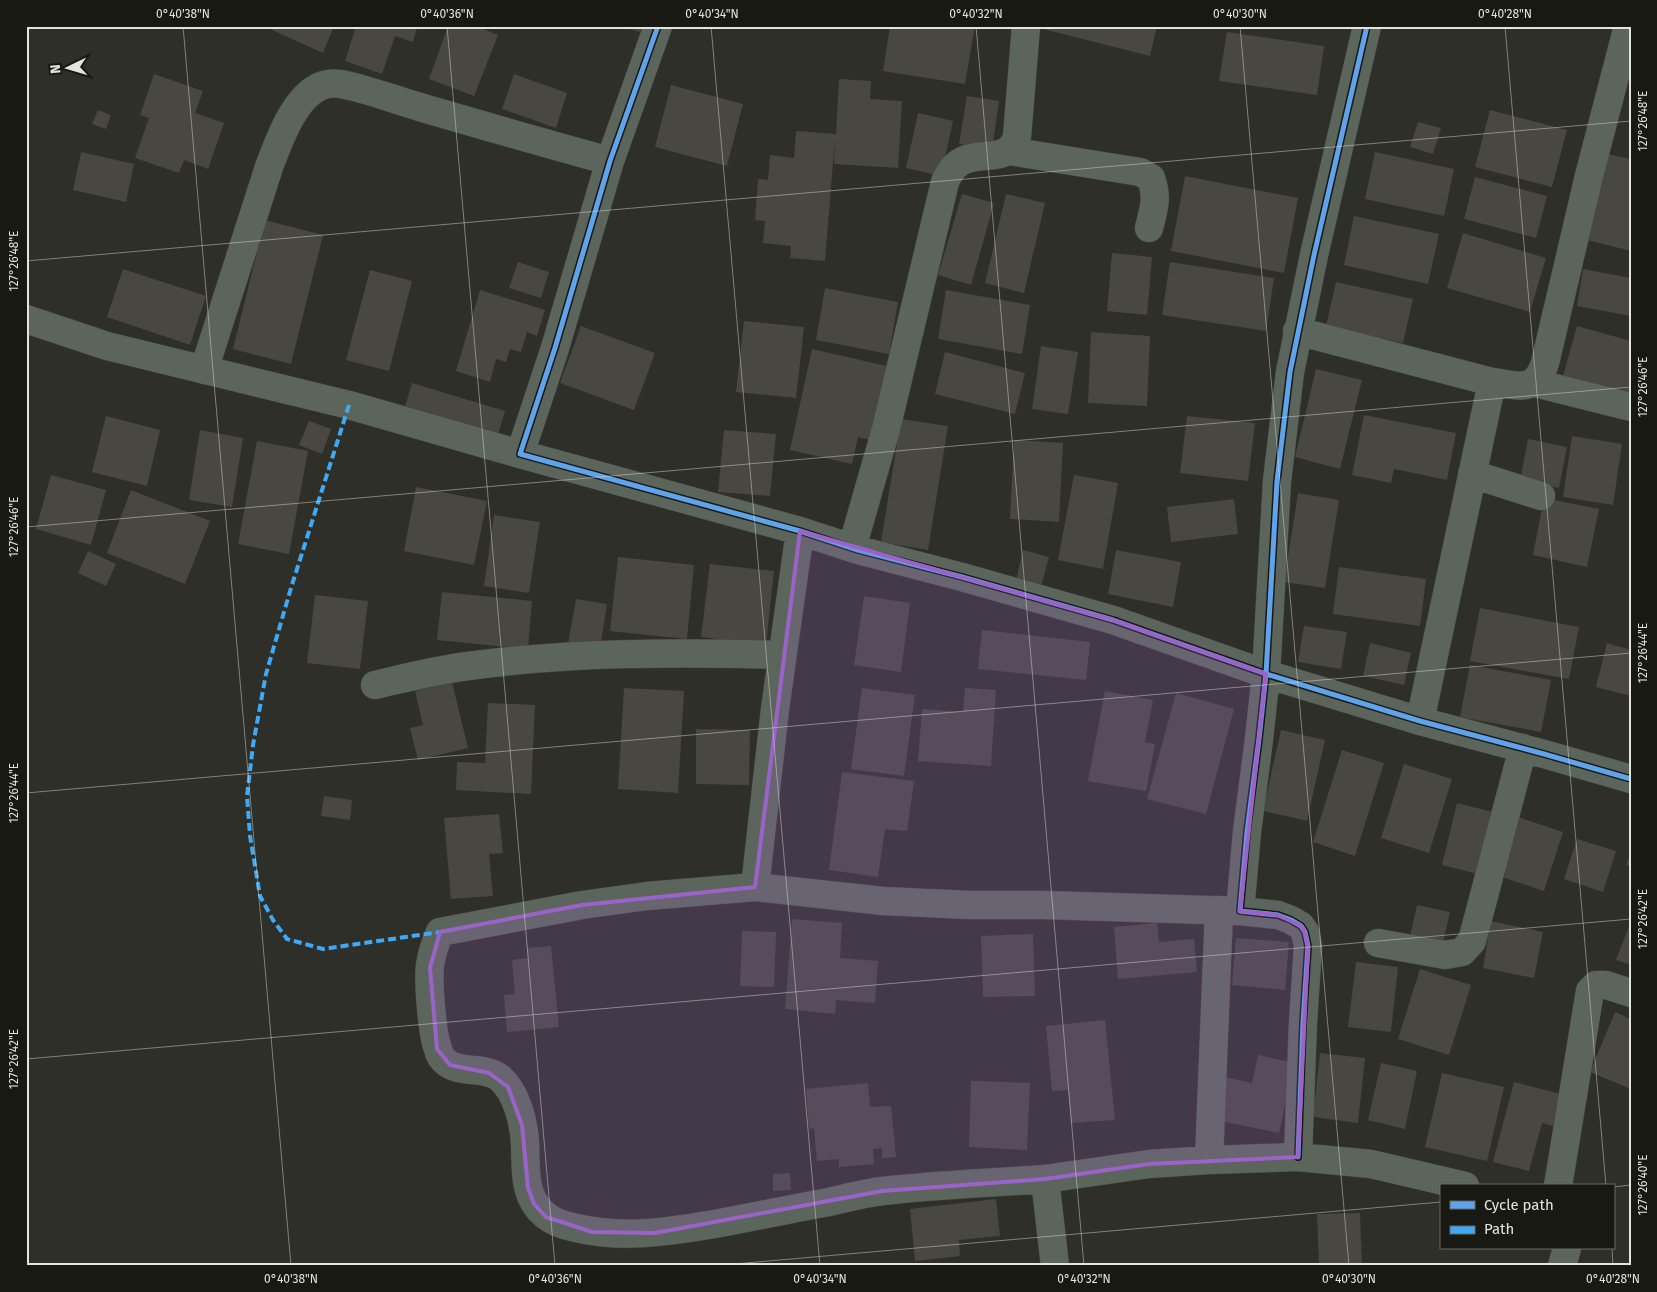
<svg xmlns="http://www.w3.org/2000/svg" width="1657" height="1292" font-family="'Fira Sans',sans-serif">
	<rect width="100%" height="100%" fill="#2e2f28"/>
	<!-- building -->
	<path fill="#484742" d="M273,26h61l-11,27 -51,-23z
		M356,26h61l-4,16 -18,-6 -13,38 -37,-13z
		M448,26h28l22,9 -24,61 -45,-17z
		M621,26h21l-2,6z
		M890,26h85l-10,58 -82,-13z
		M1031,26h126l-7,30z
		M1227,32l97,14 -7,49 -98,-14z
		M154,74l49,17 -8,22 29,10 -16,46 -24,-9 -5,13 -44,-15 14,-40 -9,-3z
		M514,74l53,19 -11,35 -54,-19z
		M839,79l32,2 -1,18 32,2 -4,67 -64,-4 1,-26 -10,123 -35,-3 1,-12 -28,-3 2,-22 -10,-1 3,-41 10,1 2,-25 24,3 2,-27 40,3z
		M671,85l72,19 -16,62 -72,-19z
		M967,96l32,5 -7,49 -33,-6z
		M98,110l13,5 -5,14 -14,-5z
		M1490,110l77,20 -15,57 -77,-20z
		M918,113l35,8 -12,55 -35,-8z
		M1418,122l23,6 -8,26 -23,-7z
		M81,152l53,12 -8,38 -53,-12z
		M1375,152l79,17 -10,47 -79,-17z
		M1607,154l24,5v92l-44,-11z
		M1185,176l113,22 -14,75 -113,-22z
		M1475,177l72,19 -11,42 -72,-19z
		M962,194l32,9 -23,82 -33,-10z
		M1006,194l39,9 -21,90 -39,-10z
		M1354,216l85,18 -11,50 -84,-19z
		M265,220l58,15 -32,129 -58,-15z
		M1463,233l83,25 -16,54 -83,-24z
		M1112,253l40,4 -5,58 -40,-4z
		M518,262l31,10 -8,26 -32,-10z
		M1170,262l104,16 -8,53 -104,-16z
		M123,269l83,27 -16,49 -83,-28z
		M1583,269l48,9v38l-54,-10z
		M370,270l42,11 -23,90 -43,-11z
		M1336,282l77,17 -10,44 -77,-17z
		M825,288l73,14 -9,52 -73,-14z
		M480,290l65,20 -8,26 -10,-4 -6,20 -11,-3 -4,13 -10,-3 -6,23 -34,-11z
		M946,290l84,15 -8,49 -84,-15z
		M744,321l60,6 -8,71 -60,-6z
		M581,326l74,27 -21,57 -74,-27z
		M1577,326l54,15v45l-2,8 -66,-18z
		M1091,332l59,4 -3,70 -59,-3z
		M1041,346l37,6 -10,62 -36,-5z
		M812,349l79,18 -16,74 -17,-4 -6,27 -62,-14z
		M945,352l80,21 -10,41 -80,-20z
		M1316,369l46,11 -22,89 -45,-12z
		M412,383l93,28 -9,30 -93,-28z
		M1364,415l92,18 -9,47 -53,-11 -3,14 -39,-8z
		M106,416l54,14 -13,56 -55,-14z
		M1187,416l68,7 -7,58 -68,-8z
		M901,419l47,7 -20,124 -47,-8z
		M309,421l22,8 -9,25 -23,-9z
		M200,430l43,8 -11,69 -43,-7z
		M724,430l52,4 -6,62 -52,-4z
		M1572,436l50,8 -9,61 -50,-8z
		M1528,439l39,8 -8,41 -39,-7z
		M1014,440l49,3 -4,79 -49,-3z
		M257,441l51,10 -19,103 -51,-10z
		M51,475l55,15 -15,55 -55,-16z
		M1074,475l44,8 -15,86 -45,-9z
		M416,487l71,14 -13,64 -70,-14z
		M131,490l79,31 -25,63 -78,-31z
		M1298,493l41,7 -14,88 -41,-6z
		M1544,498l55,11 -12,58 -54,-12z
		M1234,499l4,35 -67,8 -4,-35z
		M494,515l46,7 -11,71 -45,-7z
		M1023,550l26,7 -9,34 -25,-6z
		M1116,550l65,12 -8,45 -65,-13z
		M88,551l28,13 -10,22 -28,-13z
		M618,557l76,8 -7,74 -77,-8z
		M710,564l64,7 -8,74 -65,-8z
		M1339,567l87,12 -6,47 -87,-12z
		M442,592l90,9 -4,48 -91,-9z
		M315,595l53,6 -8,68 -53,-6z
		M864,596l46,7 -9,69 -47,-7z
		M576,599l31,5 -7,44 -32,-4z
		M1480,608l99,19 -10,52 -99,-18z
		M1304,626l43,6 -6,37 -43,-7z
		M982,630l108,12 -4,38 -108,-11z
		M1370,643l41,10 -7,32 -41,-9z
		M1607,643l24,7v46l-35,-9z
		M1470,665l81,15 -10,52 -81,-15z
		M452,682l16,66 -50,12 -8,-32 13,-3 -8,-34z
		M624,688l60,3 -6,102 -60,-4z
		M862,688l53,7 -11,81 -53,-7z
		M965,688l31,2 -5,76 -73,-5 4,-52 41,3z
		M1105,691l48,9 -8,42 10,2 -9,47 -58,-10z
		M1176,693l58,16 -28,105 -59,-15z
		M488,703l47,2 -4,89 -75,-4 1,-28 28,1z
		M696,729l54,1 -1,55 -53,-1z
		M1281,730l44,10 -18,81 -44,-10z
		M1342,750l42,13 -29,93 -42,-14z
		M1404,764l48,15 -23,74 -48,-15z
		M842,772l72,9 -7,50 -22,-2 -7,48 -49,-7z
		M324,796l28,4 -2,20 -29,-4z
		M1457,803l44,11 -15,62 -44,-11z
		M499,814l4,39 -14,1 4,42 -42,3 -7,-81z
		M1518,817l45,15 -19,59 -45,-15z
		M1577,839l39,12 -13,41 -39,-13z
		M1631,853v13l-5,-1z
		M1417,905l33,7 -8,36 -33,-8z
		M792,919l50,4 -2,35 38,3 -3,42 -39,-3 -1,14 -50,-5z
		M1491,921l52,11 -9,46 -51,-10z
		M1631,921v44l-15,-5z
		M1157,923l2,19 35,-3 3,33 -79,7 -4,-52z
		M742,931l34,1 -2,55 -34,-1z
		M1033,934l2,62 -52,1 -2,-61z
		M1236,938l53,4 -4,48 -53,-5z
		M551,946l8,81 -52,5 -3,-37 11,-1 -3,-34 16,-2 -1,-10z
		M1356,962l42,5 -7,65 -43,-5z
		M1420,969l51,16 -22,70 -51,-16z
		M1615,1012l16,7v70l-41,-17z
		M1105,1020l10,100 -44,3 -3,-33 -16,1 -6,-65z
		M1320,1053l45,5 -7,65 -45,-6z
		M1258,1055l36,8 -15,70 -63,-13 9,-43 27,6z
		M1381,1063l36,8 -12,58 -37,-9z
		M1442,1073l62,14 -17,74 -62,-14z
		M971,1081l59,2 -3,67 -58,-3z
		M1514,1082l47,12 -8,32 -11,-3 -13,48 -36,-9z
		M868,1083l2,24 21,-1 5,51 -14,1v-10l-9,1 1,15 -35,3v-8l-22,2 -3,-33 -5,1 -3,-40z
		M790,1173l1,17 -18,1v-17z
		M996,1199l4,37 -41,4 1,16 -45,5 -5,-52z
		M1360,1213l2,53h-43l-2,-52z"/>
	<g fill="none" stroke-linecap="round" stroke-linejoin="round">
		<!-- minor casing -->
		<g stroke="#4a4b45" stroke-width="29">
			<path id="minor" d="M658,26l-48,135 -55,187 -35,106 280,77 58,19 104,27 151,43 153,54 154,47 124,33 87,25
				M1009,151l131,21 11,6c7,20 3,30 -2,50
				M26,319l81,27 242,59 171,49
				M1297,331l195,51c26,3 43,12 53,-19l44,-187 39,-150
				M204,370l65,-203c10,-26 25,-70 52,-81 10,-4 19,-3 29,0 25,6 49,15 73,22 62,18 124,36 187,53
				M1535,383l96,24
				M1472,474l69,22
				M800,531l-25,178 -20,178 128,14 86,4h75l196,6
				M852,548l34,-119 59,-247c18,-45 60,-9 72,-45l9,-111
				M375,685c30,-7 61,-15 93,-19 104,-14 209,-14 314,-11
				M1420,721l72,-339
				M755,887l-108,9 -65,9 -142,27c-5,11 -8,21 -10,33 -2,17 2,69 8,84 1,6 5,11 9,14 15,11 38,3 53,15 17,15 24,45 25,66 1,26 -2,53 20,71 8,7 21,11 31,13 40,9 74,6 114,0 47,-7 93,-18 139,-26 18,-4 36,-9 54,-11 53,-6 108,-8 162,-12
				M1378,943l67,12 17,-3 10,-11 51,-193
				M1298,1157l5,-134 5,-77 -3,-14 -4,-6 -10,-6 -13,-5 -38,-4 7,-79 12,-93 7,-65 11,-193 13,-109 24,-117 53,-229
				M1209,1160l10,-250
				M1558,1186l32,-195 6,-6h10l25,8
				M1055,1266l-10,-87 104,-15 60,-4 89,-3 73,7 94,22
				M1562,1266l5,-18"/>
		</g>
		<!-- minor -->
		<use href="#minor" stroke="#5c655b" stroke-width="28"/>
		<!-- quiet -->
		<path stroke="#3fa9f5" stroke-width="4" stroke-dasharray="8 4" stroke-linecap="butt" d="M349,405l-58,183 -25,86 -13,71 -6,51 3,40 10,60 13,24 14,19 36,10 117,-17"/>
		<!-- cycleway casing -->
		<g stroke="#191913" stroke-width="8">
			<path id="cycleway" d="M658,26l-48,135 -55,187 -35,106 280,77 58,19 104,27 151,43 153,54 154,47 124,33 87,25
				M1298,1157l5,-134 5,-77 -3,-14 -4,-6 -10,-6 -13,-5 -38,-4 7,-79 12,-93 7,-65 11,-193 13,-109 24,-117 53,-229"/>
		</g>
		<!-- cycleway -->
		<use href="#cycleway" stroke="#60a3ed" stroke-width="5"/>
	</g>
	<!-- marked area -->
	<path fill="#9a63c7" fill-opacity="0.2" stroke="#9a63c7" stroke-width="4" stroke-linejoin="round" d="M800,531l313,89 153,54 -26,237 38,4 23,11 4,6 3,14 -10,211 -149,7 -104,15 -163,12 -227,42 -63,-1 -46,-15 -12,-13 -6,-16 -6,-63 -14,-38 -19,-14 -39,-8 -13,-16 -7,-81 10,-36 142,-27 173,-18z"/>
	<!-- ticks -->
	<path fill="none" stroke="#e3e4db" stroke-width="1" stroke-opacity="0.45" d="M183,26l108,1240M447,26l108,1240M711,26l109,1240M976,26l108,1240M1240,26l109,1240M1505,26l101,1160M26,261l1605,-140M26,527l1605,-140M26,793l1605,-140M26,1059l1605,-140M1613,1187l18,-2M1612,1248l1,18M26,1261l1,5M711,1266l730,-64"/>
	<!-- border -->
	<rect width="1657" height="1292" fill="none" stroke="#191913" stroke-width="55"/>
	<!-- legend -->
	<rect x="1440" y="1184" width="175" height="65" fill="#191913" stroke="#6a6a63"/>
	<rect x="1450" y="1201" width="25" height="8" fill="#60a3ed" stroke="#6a6a63"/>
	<text x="1484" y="1210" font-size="15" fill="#e3e4db">Cycle path</text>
	<rect x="1450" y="1226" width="25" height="8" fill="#3fa9f5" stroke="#6a6a63"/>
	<text x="1484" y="1234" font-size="15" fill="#e3e4db">Path</text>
	<!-- north arrow -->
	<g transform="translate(68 68) rotate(265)" stroke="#191913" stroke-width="4" paint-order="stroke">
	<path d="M0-4L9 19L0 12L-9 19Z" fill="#e3e4db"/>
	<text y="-8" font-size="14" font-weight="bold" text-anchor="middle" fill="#e3e4db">N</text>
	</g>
	<rect x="28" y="28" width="1602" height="1236" fill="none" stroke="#e3e4db" stroke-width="2"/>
	<g font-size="12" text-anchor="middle" fill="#e3e4db">
		<text x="183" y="18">0°40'38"N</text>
		<text x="447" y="18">0°40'36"N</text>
		<text x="712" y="18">0°40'34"N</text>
		<text x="976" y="18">0°40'32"N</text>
		<text x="1240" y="18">0°40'30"N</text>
		<text x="1505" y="18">0°40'28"N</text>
		<text transform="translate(1643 121) rotate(-90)" y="4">127°26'48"E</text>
		<text transform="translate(14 261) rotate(-90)" y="4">127°26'48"E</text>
		<text transform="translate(1643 387) rotate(-90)" y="4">127°26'46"E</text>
		<text transform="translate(14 527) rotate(-90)" y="4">127°26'46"E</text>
		<text transform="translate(1643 653) rotate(-90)" y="4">127°26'44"E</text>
		<text transform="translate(14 793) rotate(-90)" y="4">127°26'44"E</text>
		<text transform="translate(1643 919) rotate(-90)" y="4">127°26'42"E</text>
		<text transform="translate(14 1059) rotate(-90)" y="4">127°26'42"E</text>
		<text transform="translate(1643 1185) rotate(-90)" y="4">127°26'40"E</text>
		<text x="291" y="1283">0°40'38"N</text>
		<text x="555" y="1283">0°40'36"N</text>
		<text x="820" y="1283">0°40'34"N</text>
		<text x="1084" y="1283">0°40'32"N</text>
		<text x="1349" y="1283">0°40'30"N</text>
		<text x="1613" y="1283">0°40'28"N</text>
	</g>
</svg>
